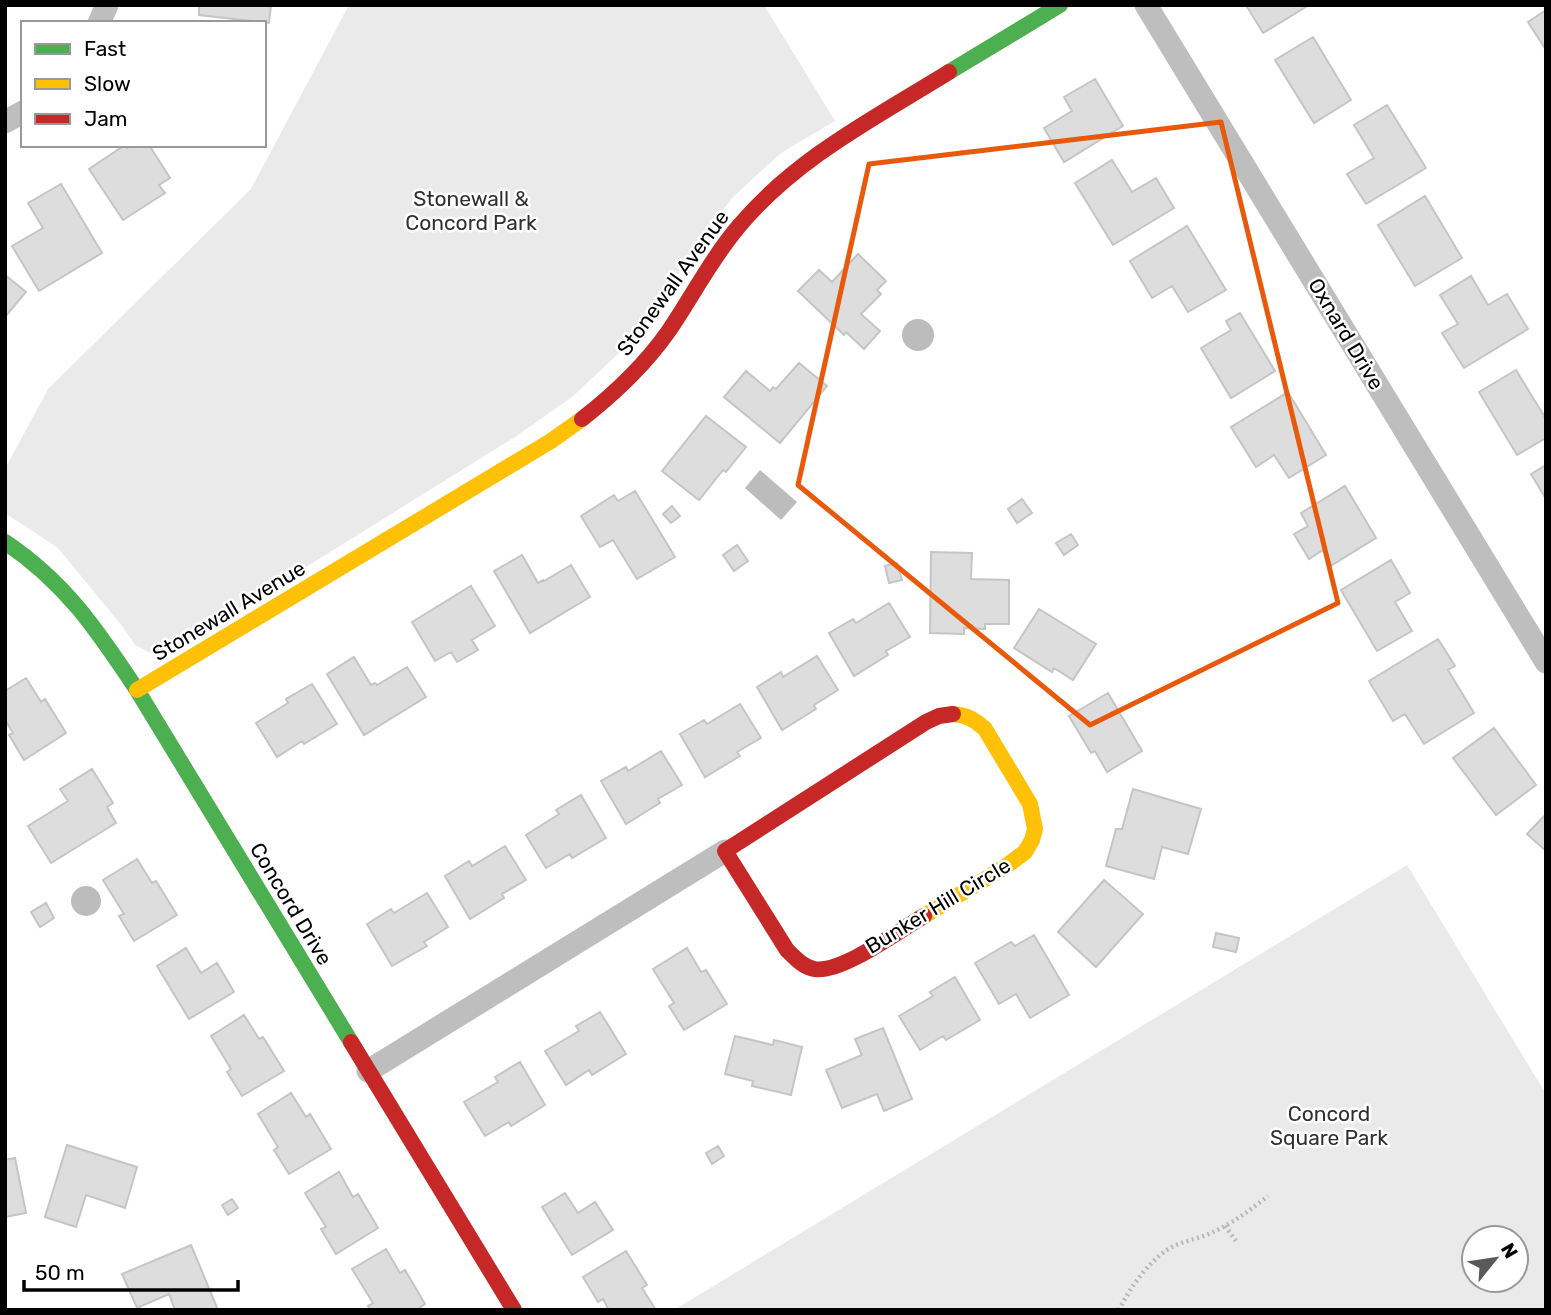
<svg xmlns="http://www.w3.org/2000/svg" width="1551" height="1315" font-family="Rubik,sans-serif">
	<rect width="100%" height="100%" fill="#fff"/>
	<!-- green -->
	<path fill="#eaeaea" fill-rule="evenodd" d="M349,5h415l71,116 -54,32 -48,44 -37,49 -35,58 -27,35 -62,58 -57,40 -344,214 -16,4 -20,-10 -13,-19 -64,-78 -53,-35v-44l43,-80 203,-200z
		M1407,865l139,229v216h-872zM1474,1238h42v42h-42z"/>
	<!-- water -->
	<path fill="#bcbcbc" d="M902 335a16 16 0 1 1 32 0a16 16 0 1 1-32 0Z
		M760,470l37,32 -16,18 -36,-32z
		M71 901a15 15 0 1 1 30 0a15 15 0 1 1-30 0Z"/>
	<!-- building -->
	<path fill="#ddd" stroke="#c5c5c5" stroke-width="2" d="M199,5h72l-2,18 -70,-8z
		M1246,5h63l-46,28z
		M1546,10v40l-18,-28z
		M1313,37l38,63 -37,23 -39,-63z
		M1095,79l28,47 -59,36 -20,-34 28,-17 -8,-14z
		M1387,105l39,63 -60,36 -19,-30 27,-16 -20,-33z
		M125,145l2,3 4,-3h18l21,33 -11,7 6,8 -42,27 -34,-51z
		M1112,160l20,32 24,-14 18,30 -61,37 -38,-62z
		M61,184l41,69 -63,38 -27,-45 31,-18 -15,-25z
		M1425,196l37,62 -47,28 -37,-61z
		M1187,226l39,64 -38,22 -16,-26 -20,12 -22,-37z
		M858,254l28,27 -9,9 4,4 -20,20 19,17 -16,18 -18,-17 -2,3 -46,-44 21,-21 13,12z
		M5,275l21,17 -21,25z
		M1471,276l17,29 19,-11 21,35 -64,39 -22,-35 16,-9 -18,-29z
		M1240,313l35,58 -44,27 -30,-50 30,-18 -5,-9z
		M799,363l28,23 -47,57 -56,-46 22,-26 24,20 3,-4 3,2z
		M1516,370l30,49v19l-29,17 -38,-63z
		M1288,392l38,63 -37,23 -15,-23 -18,12 -25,-40z
		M706,416l40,31 -20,25 -3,-2 -24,30 -37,-29z
		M1546,465v34l-15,-25z
		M1345,486l31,52 -44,27 -9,-15 -14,9 -15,-25 14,-8 -7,-13z
		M635,491l40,66 -38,22 -24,-39 -13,7 -19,-31 33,-21 4,6z
		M1022,499l10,14 -15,10 -9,-14z
		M672,506l8,10 -9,7 -8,-9z
		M1071,534l7,11 -14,10 -8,-12z
		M737,545l11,16 -14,10 -11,-16z
		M931,552l41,1 -1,26 38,1v44h-24v5l-21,-1v6l-34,-1z
		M522,555l16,28 5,-3 1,1 27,-16 19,32 -60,36 -36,-62z
		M1391,560l19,33 -15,9 17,29 -35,20 -36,-61z
		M897,563l5,17 -13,3 -4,-17z
		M471,586l24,40 -23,14 6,10 -21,12 -6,-10 -16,9 -23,-39z
		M889,603l21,34 -24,14 2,4 -34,21 -25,-43 24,-14 3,4z
		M1039,609l57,35 -23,36 -19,-12 -2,4 -38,-24z
		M1438,639l17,27 -7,4 26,43 -50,31 -19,-30 -12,7 -24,-40z
		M817,656l21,34 -24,15 2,4 -34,21 -25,-43 24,-15 2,5z
		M354,657l17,28 4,-2 2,2 30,-18 19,30 -62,38 -37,-61z
		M26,678l15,24 4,-3 21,34 -42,27 -15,-25 4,-2 -8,-13v-29z
		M312,684l25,40 -33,20 -2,-3 -25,16 -21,-34 32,-20 -2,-4z
		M1108,693l34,58 -35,21 -12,-21 -4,2 -22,-37z
		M740,704l21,34 -24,14 3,4 -35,21 -25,-43 24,-14 3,4z
		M1494,728l42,57 -40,30 -43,-57z
		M661,751l21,34 -24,14 2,4 -34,21 -25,-43 25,-14 2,4z
		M92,769l21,34 -6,4 9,16 -65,40 -23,-37 40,-25 -8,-12z
		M1133,789l68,20 -13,45 -26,-7 -8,32 -48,-13 10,-37h6z
		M581,795l25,43 -34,20 -2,-4 -24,14 -20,-33 33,-21 -3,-4z
		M1546,814v37l-19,-17z
		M505,846l21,34 -24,14 2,4 -34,21 -25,-43 24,-15 3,5z
		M137,859l15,24 4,-2 21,34 -43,26 -15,-25 5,-2 -21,-34z
		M1104,880l39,34 -47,53 -38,-35z
		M427,893l21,34 -24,15 3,4 -35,20 -25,-42 24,-15 3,4z
		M46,903l8,15 -14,9 -9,-15z
		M1216,933l23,5 -3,14 -23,-5z
		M1034,935l35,60 -39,23 -14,-24 -17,10 -24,-41 36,-21 4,4z
		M186,948l15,25 16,-10 17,29 -45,27 -32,-53z
		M687,948l14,24 5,-2 21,34 -43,26 -15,-24 5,-3 -21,-34z
		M955,977l25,43 -34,20 -3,-4 -23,14 -21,-34 34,-20 -3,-4z
		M600,1012l26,42 -34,21 -3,-5 -23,15 -21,-34 34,-20 -3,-5z
		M244,1015l15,24 4,-2 21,34 -42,25 -15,-24 4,-3 -20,-33z
		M883,1028l29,71 -28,12 -7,-17 -35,14 -16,-38 36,-15 -7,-16z
		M735,1036l38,9 1,-5 28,7 -11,48 -39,-9 1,-5 -28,-7z
		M520,1062l25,43 -34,21 -2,-4 -24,14 -21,-34 34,-20 -3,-5z
		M291,1093l15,24 4,-3 21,35 -42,25 -15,-24 4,-3 -20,-33z
		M67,1145l70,22 -12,41 -39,-13 -10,32 -31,-10z
		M718,1146l6,10 -12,8 -6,-11z
		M15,1158l11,55 -21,4v-57z
		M339,1172l14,25 5,-3 20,34 -42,26 -15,-25 5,-2 -21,-34z
		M565,1193l13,20 17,-11 18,28 -41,25 -30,-48z
		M232,1199l6,9 -10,7 -6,-10z
		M191,1245l27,65h-43l-6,-16 -32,14 -15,-34z
		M386,1249l14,24 5,-3 20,34 -9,6h-45l-3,-4 5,-3 -21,-34z
		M626,1251l21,34 -5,3 14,22h-47l-6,-11 -5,3 -15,-25z"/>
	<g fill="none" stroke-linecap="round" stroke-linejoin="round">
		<!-- path -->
		<path stroke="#b8b8b8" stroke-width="4.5" stroke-dasharray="2 3.5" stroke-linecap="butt" d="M1225,1226l11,15
			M1119,1310c11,-23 34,-55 57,-65 12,-5 25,-7 37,-13 20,-9 37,-22 55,-36"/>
		<!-- street -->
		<path stroke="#bebebe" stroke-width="23" d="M1146,5l400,657
			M99,23l8,-18
			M5,122l18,-10
			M368,1071l357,-220"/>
		<!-- fast -->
		<path stroke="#4caf50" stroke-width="16" d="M949,72l111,-67
			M5,542c61,41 92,88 132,148l214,352"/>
		<!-- slow -->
		<path stroke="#ffc107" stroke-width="16" d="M137,690l414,-249 31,-22
			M924,916l81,-49 20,-15 7,-12 3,-11 -5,-25 -45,-75c-10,-9 -18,-14 -32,-15"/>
		<!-- jam -->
		<path stroke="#c62828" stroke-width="16" d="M582,419c32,-25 62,-53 86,-87 24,-35 43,-73 71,-106 57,-68 136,-108 210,-154
			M924,916c-24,14 -83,58 -110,53 -11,-2 -19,-11 -27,-19l-62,-99 201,-129 13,-6 14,-2
			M351,1042l163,268"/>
	</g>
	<!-- marked area -->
	<path fill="none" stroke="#e8590c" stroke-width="5" stroke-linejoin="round" d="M1221,122l117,481 -248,122 -292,-240 71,-321z"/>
	<g text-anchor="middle" stroke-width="5" stroke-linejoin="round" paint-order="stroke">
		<!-- park labels -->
		<g font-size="21" fill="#303030" stroke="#fff">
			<text x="471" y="206">Stonewall &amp;<tspan x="471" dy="24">Concord Park</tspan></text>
			<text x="1329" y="1121">Concord<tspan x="1329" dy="24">Square Park</tspan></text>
		</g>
		<!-- street labels -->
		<g font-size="21" fill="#000" stroke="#fff">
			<text transform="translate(673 283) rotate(-54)" y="7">Stonewall Avenue</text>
			<text transform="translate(1346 334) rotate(59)" y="7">Oxnard Drive</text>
			<text transform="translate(229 611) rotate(-31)" y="7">Stonewall Avenue</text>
			<text transform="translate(291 904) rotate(59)" y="7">Concord Drive</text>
			<text transform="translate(938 906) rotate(-31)" y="7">Bunker Hill Circle</text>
		</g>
	</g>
	<!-- border -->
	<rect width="1551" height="1315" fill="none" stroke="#000000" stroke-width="14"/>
	<!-- legend -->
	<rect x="21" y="21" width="245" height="126" fill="#ffffff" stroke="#999999" stroke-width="2"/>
	<rect x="35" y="44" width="35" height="10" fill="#4caf50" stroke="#999999" stroke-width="2"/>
	<text x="84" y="56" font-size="21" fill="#000000">Fast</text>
	<rect x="35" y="79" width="35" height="10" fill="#ffc107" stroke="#999999" stroke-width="2"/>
	<text x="84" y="91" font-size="21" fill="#000000">Slow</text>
	<rect x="35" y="114" width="35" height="10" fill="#c62828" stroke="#999999" stroke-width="2"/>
	<text x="84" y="126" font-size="21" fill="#000000">Jam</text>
	<!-- north arrow -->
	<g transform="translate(1495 1259) rotate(60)"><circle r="33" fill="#ffffff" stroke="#999999" stroke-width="2"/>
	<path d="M0-5L12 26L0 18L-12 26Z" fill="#595959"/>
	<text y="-10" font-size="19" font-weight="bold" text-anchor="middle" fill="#000000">N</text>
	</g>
	<!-- scale -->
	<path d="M24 1280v10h214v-10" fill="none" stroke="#000000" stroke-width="3.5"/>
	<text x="35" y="1280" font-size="21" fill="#000000" stroke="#ffffff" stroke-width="5" paint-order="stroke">50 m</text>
</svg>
